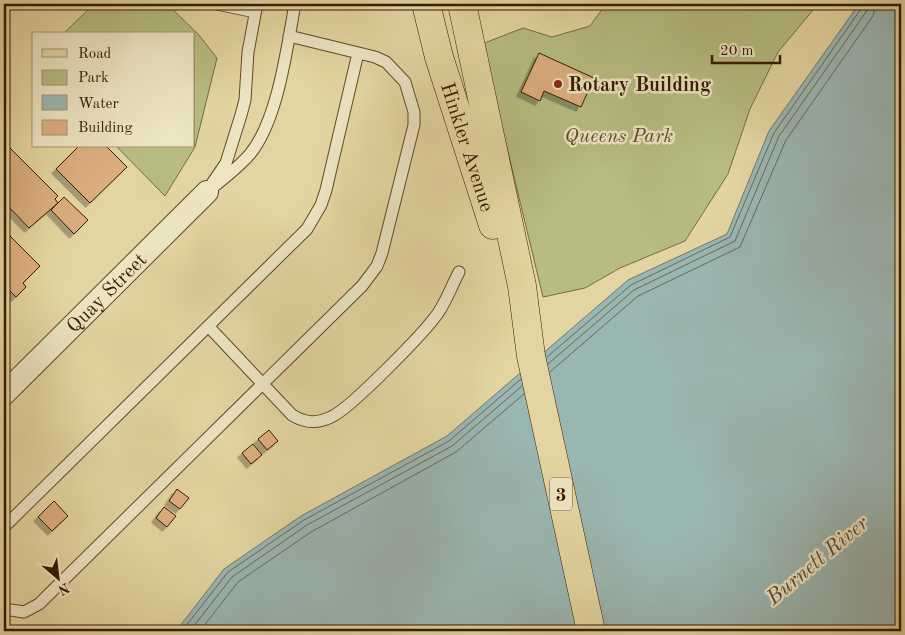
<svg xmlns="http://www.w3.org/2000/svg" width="905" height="635" font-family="'Old Standard TT',serif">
	<defs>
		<filter id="shadow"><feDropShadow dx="-4.5" dy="4.5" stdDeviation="0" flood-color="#0004"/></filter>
	</defs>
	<rect width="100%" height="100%" fill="#e3d5a1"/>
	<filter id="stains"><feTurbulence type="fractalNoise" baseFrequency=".004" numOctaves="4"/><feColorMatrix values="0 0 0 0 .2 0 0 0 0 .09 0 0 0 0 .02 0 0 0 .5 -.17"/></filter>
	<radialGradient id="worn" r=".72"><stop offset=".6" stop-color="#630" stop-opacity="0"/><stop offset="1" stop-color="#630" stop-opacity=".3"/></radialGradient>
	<!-- green -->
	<path fill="#b6bc82" stroke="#766b42" d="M94,4h73l31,30 19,24 -22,89 -30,49 -49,-50h78v-112h-131z
		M606,4h212l-40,48 -28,57 -22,65 -43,67 -65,27 -35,20 -42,9 -61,-253 41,-16 29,9 38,-11z"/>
	<!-- water -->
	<path fill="#9ab6b1" stroke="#72786b" d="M859,4h42v627h-725l48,-62 77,-53 146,-80 181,-156 99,-46 42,-103z"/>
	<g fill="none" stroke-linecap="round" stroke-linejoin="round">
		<!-- shore -->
		<path stroke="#686859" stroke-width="1" d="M547,357l84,-72 99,-48 44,-104 87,-124 1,-5
			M548,364l86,-74 101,-49 44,-105 87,-124 3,-8
			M550,372l88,-76 102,-49 46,-107 87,-124 3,-12
			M182,631l46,-59 76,-52 145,-79 72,-62
			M190,631l42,-54 75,-52 145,-79 70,-60
			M200,631l38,-49 73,-50 145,-80 68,-58"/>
	</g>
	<!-- building -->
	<path fill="#dcad7f" stroke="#351a01" filter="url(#shadow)" d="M539,53l55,25 -13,29 -37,-16 -4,10 -19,-9z
		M4,142l54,54 -3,3 3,4 -29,25 -25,-26z
		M79,146h27l21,21 -37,36 -34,-34z
		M64,197l24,23 -14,14 -23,-24z
		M6,232l34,34 -17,17 3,4 -10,10 -12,-12v-50z
		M269,430l9,11 -11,9 -9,-11z
		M253,444l9,11 -11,9 -9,-11z
		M177,489l12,9 -9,11 -11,-8z
		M54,501l14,15 -16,15 -14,-14z
		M164,507l12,9 -9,11 -11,-9z"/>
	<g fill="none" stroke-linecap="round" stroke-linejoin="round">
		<!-- lane casing -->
		<g stroke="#604929" stroke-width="13">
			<path id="lane" d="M217,4l38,8
				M213,182l13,-19 15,-48 4,-15 3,-48 9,-48
				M207,192c15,-12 31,-24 43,-38 28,-34 37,-107 45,-150
				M209,327l83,88c13,8 25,9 39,2 19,-8 95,-86 107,-104 9,-13 14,-28 21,-41
				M4,527l303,-298 14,-24 5,-15 32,-137
				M4,609l20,3 15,-8 323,-318 15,-20 5,-13 32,-128v-13l-9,-30 -19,-20 -11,-5 -86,-21"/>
		</g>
		<!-- street casing -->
		<g stroke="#604929" stroke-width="24">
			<g id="street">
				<path id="s1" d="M4,394l203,-202"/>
			</g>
		</g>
		<!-- primary casing -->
		<g stroke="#351a01" stroke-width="29">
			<g id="primary">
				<path id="s2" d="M426,4l13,53 54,168"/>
				<path d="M462,4l60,282 9,70 60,275"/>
			</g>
		</g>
		<!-- lane -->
		<use href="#lane" stroke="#ede4c2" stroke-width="11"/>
		<!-- street -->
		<use href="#street" stroke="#ede4c2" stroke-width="22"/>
		<!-- primary -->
		<use href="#primary" stroke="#e3d5a1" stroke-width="28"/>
	</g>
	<!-- markers -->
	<circle fill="#8f2418" stroke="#ede4c2" stroke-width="2" cx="558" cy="84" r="5"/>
	<g text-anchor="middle" stroke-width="5" stroke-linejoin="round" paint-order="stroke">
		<!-- shield labels -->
		<rect fill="#ede4c2" stroke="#6c573b" stroke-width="1" x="550" y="477.5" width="22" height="33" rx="4"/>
		<g font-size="19" font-weight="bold" fill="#351a01">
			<text x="561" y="501">3</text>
		</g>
		<!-- poi labels -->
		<g font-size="20" font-weight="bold" fill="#351a01" stroke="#ede4c2" text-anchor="start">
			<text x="568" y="91">Rotary Building</text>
		</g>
		<!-- park labels -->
		<g font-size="20" font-style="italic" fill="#5c4b28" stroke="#ede4c2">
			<text x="619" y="142">Queens Park</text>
		</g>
		<!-- street labels -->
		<g font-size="20" fill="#351a01" stroke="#ede4c2">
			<text dy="7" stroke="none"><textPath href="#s2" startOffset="149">Hinkler Avenue</textPath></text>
			<text dy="7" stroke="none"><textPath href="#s1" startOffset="144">Quay Street</textPath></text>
		</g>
		<!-- water labels -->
		<g font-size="21" font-style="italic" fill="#534936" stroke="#ede4c2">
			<text transform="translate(817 560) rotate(-40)" y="7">Burnett River</text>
		</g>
	</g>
	<!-- margin -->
	<rect width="905" height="635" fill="none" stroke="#e3d5a1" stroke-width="20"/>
	<rect x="5" y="5" width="895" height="625" fill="none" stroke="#351a01" stroke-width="2.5"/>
	<rect x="10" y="10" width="885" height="615" fill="none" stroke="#351a01"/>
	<!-- legend -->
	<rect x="32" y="32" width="162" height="115" fill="#ede4c2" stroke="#a39375"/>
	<rect x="42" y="49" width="25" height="8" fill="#e3d5a1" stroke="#a39375"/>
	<text x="78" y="58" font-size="15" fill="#351a01">Road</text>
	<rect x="42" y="70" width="25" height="15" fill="#b6bc82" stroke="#a39375"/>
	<text x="78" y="82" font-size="15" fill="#351a01">Park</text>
	<rect x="42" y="95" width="25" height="15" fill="#9ab6b1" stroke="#a39375"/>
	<text x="78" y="108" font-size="15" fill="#351a01">Water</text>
	<rect x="42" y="120" width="25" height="15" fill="#dcad7f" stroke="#a39375"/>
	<text x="78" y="132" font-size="15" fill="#351a01">Building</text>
	<!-- north arrow -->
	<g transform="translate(58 578) rotate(152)" stroke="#ede4c2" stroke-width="4" paint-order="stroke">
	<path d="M0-4L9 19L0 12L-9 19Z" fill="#351a01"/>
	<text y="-8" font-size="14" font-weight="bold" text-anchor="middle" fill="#351a01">N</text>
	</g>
	<!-- scale -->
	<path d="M712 55v8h68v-8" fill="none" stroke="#351a01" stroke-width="2.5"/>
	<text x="720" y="55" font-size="15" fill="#351a01" stroke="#ede4c2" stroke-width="4" paint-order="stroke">20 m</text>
	<rect width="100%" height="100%" filter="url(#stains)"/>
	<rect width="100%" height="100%" fill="url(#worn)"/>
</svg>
